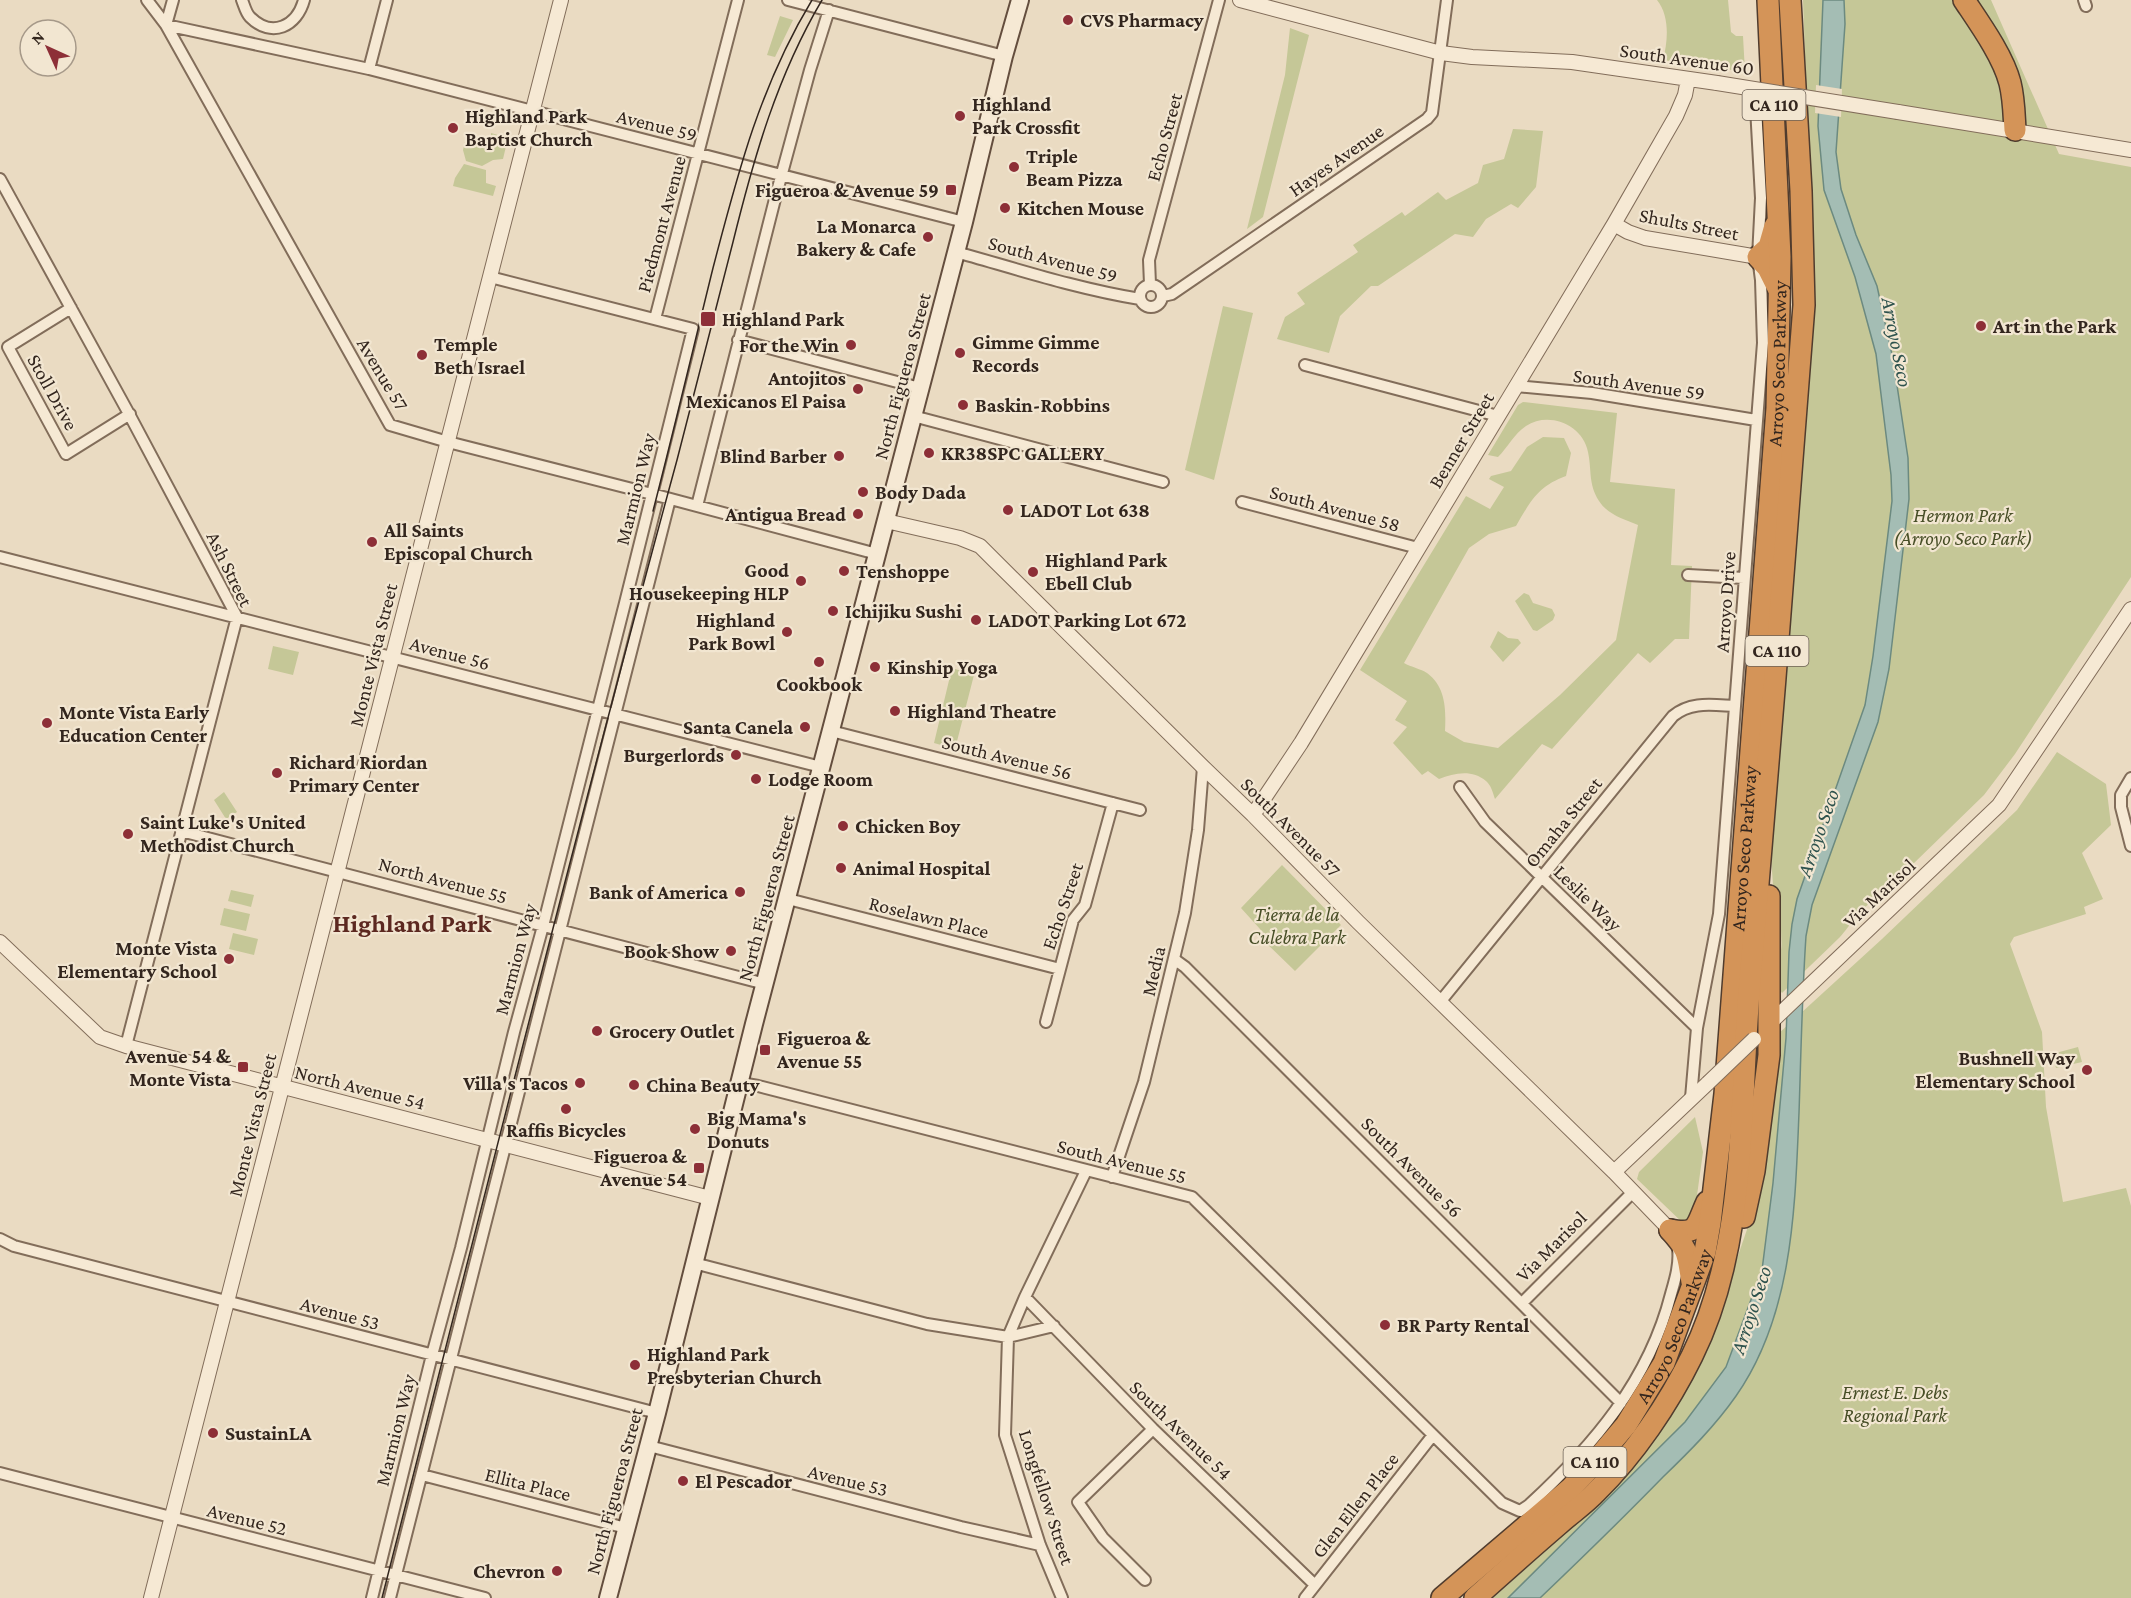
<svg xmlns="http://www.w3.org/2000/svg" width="2131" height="1598" font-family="'Crimson Pro',serif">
	<rect width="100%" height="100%" fill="#eadbc2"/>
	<!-- green -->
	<path fill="#c5c797" d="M1657,0h71l3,32 5,4h7l2,36 -82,-12c5,-19 7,-44 -6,-60z
		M1803,0h188l68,154 72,13v410l-116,177 -31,41 -108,105c-15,6 -25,25 -36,37 -19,19 -39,37 -58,56 -9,-12 -4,-29 -1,-43 1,-6 0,-13 0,-20l-5,-1 -7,-102 46,-546 -4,-57z
		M780,16l13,4 -18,37 -8,-2z
		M1290,28l19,7 -46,182 -16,12 38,-154z
		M1513,129l30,2 -7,56 -18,21 -7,-4 -25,15 -13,18 -18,-3 -77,52h-7l-31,30 -11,37 -52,-14 8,-22 20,-13 -8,-11 61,-41 -5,-7 49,-33 3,4 33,-24 8,8 32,-17 5,-18 21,-6z
		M491,133l17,5 -5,21 -10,1 -11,6 -16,-5 -3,-11 4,-16 17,4 7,-3z
		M464,164l22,6v13l10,3 -3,10 -40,-10 2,-8z
		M1223,306l30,7 -39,167 -29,-10z
		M1523,402l94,11 -7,69 65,7 -4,76 21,1 -3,73h-14l-25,24 -12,-10 -86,96 -10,-5 -47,55c-2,-6 -4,-14 -9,-18 -14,-12 -32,-8 -47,-2l-11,-8 -6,4 -29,-32 14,-16 -12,-7 12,-19 -47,-31 106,-174 24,13 14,-22 -15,-8 2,-3 20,-5 16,-24 16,-10 21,1 7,15 -5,23c-28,10 -36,26 -50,50l-27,8 -20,14 -65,115c7,4 17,6 23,10 19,14 19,37 18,58l19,11 34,6 62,-53 56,-55 22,-115c-14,-6 -30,-10 -39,-24 -11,-18 -7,-30 -11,-49 -5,-27 -39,-41 -62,-26 -12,8 -18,21 -28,31l-10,-2 30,-50z
		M1524,593l5,2 4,8 19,6 3,6 -2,5 -16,11 -4,-1 -18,-29z
		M1498,631l10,7 10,1 3,4 -18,19 -13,-15z
		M273,646l26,6 -6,23 -25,-6z
		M952,668l22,7 -19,74 -21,-6z
		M2057,752l49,32 5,41 -29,28 21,46 -19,8 2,7 -72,23 -4,7 32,88 4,75 17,95 63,-14 5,18v392h-638l127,-114 46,-64 41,-74 46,-134 25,-178 104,-95 135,-129z
		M224,792l13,20 -11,7 -12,-19z
		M1282,865l59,60 -46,46 -29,-28 3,-4 -28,-31z
		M231,890l23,5 -3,12 -23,-6z
		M224,908l26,6 -4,17 -26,-6z
		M233,933l25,6 -4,16 -25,-6z
		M2078,1047l4,15 -26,6 -4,-14z
		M1695,1117l8,35 -9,65 -9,8 -48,-46 2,-7z"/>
	<!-- water -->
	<path fill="#a4bdb4" stroke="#6c8a80" stroke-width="1.5" d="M1823,0h21l1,24 -9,128 5,37 15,46 21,51 16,73 15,99 1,41 -20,170 -11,53 -66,183 -6,31c-4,59 -5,118 -7,177 -4,95 -6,202 -63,283 -21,30 -47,56 -73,81 -40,41 -81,81 -123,121h-32l177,-176 41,-55 36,-97 11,-87 13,-145 3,-86 3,-28 5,-25 68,-194 8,-49 19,-155 -1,-26 -15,-121 -21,-77 -31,-87 -6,-64z"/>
	<!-- pier -->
	<path fill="#eadbc2" d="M1816,85l26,4 -1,28 -26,-4z"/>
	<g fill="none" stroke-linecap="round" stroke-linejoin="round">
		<!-- minor casing -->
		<g stroke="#826d5a" stroke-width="14">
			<path id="minor" d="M147,0l19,25 224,400 58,17 204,52 225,60
				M173,0l-7,25 203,44 595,153
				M242,0c2,5 4,13 8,17 22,22 47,9 54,-17
				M788,0l216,56
				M2084,0l2,6
				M369,69l18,-69
				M0,179l128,233 109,205 -111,429
				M956,252c61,17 122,37 184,47
				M1150,284l-1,-24 70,-260
				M1140 296a11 11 0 1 1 22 0a11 11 0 1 1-22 0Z
				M1163,296l9,-2 255,-175 5,-6 15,-113
				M71,308l-63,39 58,107 64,-40
				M655,319l83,-319
				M738,340l182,48
				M1305,365l193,51
				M1516,386l76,7 164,27
				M913,416l250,66
				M1242,502l176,46
				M697,506l78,-307 35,-129 19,-60
				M0,557l821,210
				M1688,575l56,3
				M831,731l309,79
				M2131,778l-10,17v12l10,39
				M1460,787l25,35 212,206
				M181,831l584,153
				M788,899l272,70
				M1174,959l11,8 436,436
				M1440,1002l233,-286c18,-15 39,-11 62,-10
				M1046,1022l27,-102 12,-15 28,-102
				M741,1083l17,3 434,111 310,306 18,8 9,-6c64,-59 120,-124 142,-211 4,-14 9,-30 7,-45
				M1691,1098l6,-70 22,-114 44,-571 -2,-63 -3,-23 3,-59 -5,-91
				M1112,1177l32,-95 41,-169 13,-83 5,-63
				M0,1239l14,7 643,167
				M694,1263l233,61 81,13 46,-11
				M1025,1297l128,132 162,156
				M1523,1302l110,-110
				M649,1446l312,81 79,18
				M0,1473l485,125
				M422,1475l204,53
				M1145,1580l-42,-42 -25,-36 75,-73
				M372,1598l60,-243 29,-107 53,-216 29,-106 82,-323 68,-274 -203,-52
				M390,1598c94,-366 185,-733 280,-1099
				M1062,1598l-22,-53 -35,-110 3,-98 17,-40 61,-126
				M1305,1598l128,-163"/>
		</g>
		<!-- tertiary casing -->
		<g stroke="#826d5a" stroke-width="16">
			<path id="tertiary" d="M1240,0l201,53 31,4 100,5 145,21
				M1898,112l233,38
				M1614,224l14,8 17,6 113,19
				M886,521l74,17 20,8 14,14 209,207 50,48 105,107 256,250 56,58
				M1253,815l48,-72 313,-519 62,-108 9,-21 3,-16
				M0,942l100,95 26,9 584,152
				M1766,1027l233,-222 132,-196
				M1614,1172l94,-89
				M151,1598l410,-1598"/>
		</g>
		<!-- secondary casing -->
		<g stroke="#644e3e" stroke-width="20">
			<path id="secondary" d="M608,1598l49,-185 97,-389 210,-802 40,-166 16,-56"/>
		</g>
		<!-- motorway casing -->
		<g stroke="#503c2e" stroke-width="24">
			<g id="motorway">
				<path d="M1964,0c16,24 39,56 46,83 4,16 4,31 5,47"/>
				<path d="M1775,226l-6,21 -11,10 10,11 10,20"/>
				<path d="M1744,1217l10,-46 15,-116v-159"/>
				<path d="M1670,1230c29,5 26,-4 37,-28"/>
				<path d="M1670,1230c20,22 17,24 22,52"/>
				<path id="s1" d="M1442,1598l129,-110 16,-17 39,-46 38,-62 41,-111 5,-29 15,-129 52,-686 3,-151 -12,-257"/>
				<path d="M1475,1598c28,-25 56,-50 84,-74 12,-11 26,-20 37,-32 38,-37 73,-89 96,-136 55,-111 47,-242 57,-363 20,-229 37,-459 55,-688l-3,-114 -11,-191"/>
			</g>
		</g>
		<!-- minor -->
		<use href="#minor" stroke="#f6e9d4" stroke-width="10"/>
		<!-- tertiary -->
		<use href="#tertiary" stroke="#f6e9d4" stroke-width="14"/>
		<!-- secondary -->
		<use href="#secondary" stroke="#f6e9d4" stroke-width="16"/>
		<!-- motorway -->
		<use href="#motorway" stroke="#d49458" stroke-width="21"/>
		<!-- tram -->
		<path stroke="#33261e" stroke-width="1.5" d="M653,511c21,-81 40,-162 60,-243 25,-96 47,-182 99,-268
			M382,1598c97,-380 192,-760 295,-1138 19,-73 37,-146 56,-218 21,-85 44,-166 89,-242"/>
		<!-- tertiary-bridge casing -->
		<g stroke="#826d5a" stroke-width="16" stroke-linecap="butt">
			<path id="tertiary-bridge" d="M1717,83l181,29
				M1708,1083l46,-44"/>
		</g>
		<!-- tertiary-bridge -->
		<use href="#tertiary-bridge" stroke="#f6e9d4" stroke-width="14"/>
	</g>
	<!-- markers -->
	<g fill="#8d2f37" stroke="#f2e6d1" stroke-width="2">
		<circle cx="1068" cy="20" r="6"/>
		<circle cx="960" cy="116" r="6"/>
		<circle cx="453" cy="128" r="6"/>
		<circle cx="1014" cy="167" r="6"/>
		<rect x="945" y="184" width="12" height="12" rx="3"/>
		<circle cx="1005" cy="208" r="6"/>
		<circle cx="928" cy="237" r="6"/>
		<rect x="700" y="311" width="16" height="16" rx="3"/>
		<circle cx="1981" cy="326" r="6"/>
		<circle cx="851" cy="345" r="6"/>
		<circle cx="960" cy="353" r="6"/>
		<circle cx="422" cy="355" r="6"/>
		<circle cx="858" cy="389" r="6"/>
		<circle cx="963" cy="405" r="6"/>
		<circle cx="929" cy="453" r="6"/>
		<circle cx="839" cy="456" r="6"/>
		<circle cx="863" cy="492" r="6"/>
		<circle cx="1008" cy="510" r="6"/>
		<circle cx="858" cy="514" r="6"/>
		<circle cx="372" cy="542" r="6"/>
		<circle cx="844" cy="571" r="6"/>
		<circle cx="1033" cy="572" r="6"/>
		<circle cx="801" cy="581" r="6"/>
		<circle cx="833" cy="611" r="6"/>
		<circle cx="976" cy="620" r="6"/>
		<circle cx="787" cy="632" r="6"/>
		<circle cx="819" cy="662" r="6"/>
		<circle cx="875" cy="667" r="6"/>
		<circle cx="895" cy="711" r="6"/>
		<circle cx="47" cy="723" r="6"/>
		<circle cx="805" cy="727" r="6"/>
		<circle cx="736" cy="755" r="6"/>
		<circle cx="277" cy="773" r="6"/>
		<circle cx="756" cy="779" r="6"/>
		<circle cx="843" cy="826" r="6"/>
		<circle cx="128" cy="834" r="6"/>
		<circle cx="841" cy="868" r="6"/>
		<circle cx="740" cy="892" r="6"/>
		<circle cx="731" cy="951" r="6"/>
		<circle cx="229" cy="959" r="6"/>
		<circle cx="597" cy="1031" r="6"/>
		<rect x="759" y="1044" width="12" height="12" rx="3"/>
		<rect x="237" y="1061" width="12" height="12" rx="3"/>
		<circle cx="2087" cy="1070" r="6"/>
		<circle cx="580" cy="1083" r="6"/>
		<circle cx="634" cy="1085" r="6"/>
		<circle cx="566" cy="1109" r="6"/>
		<circle cx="695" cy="1129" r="6"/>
		<rect x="693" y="1162" width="12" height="12" rx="3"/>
		<circle cx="1385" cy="1325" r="6"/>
		<circle cx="635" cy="1365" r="6"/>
		<circle cx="213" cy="1433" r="6"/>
		<circle cx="683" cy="1481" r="6"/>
		<circle cx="557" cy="1571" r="6"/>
	</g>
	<g text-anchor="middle" stroke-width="4.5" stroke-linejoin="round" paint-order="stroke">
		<!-- shield labels -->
		<g fill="#f2e6d1" stroke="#6c6054" stroke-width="1.5">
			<rect x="1742.5" y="90" width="63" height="30" rx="4.5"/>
			<rect x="1745.5" y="636" width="63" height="30" rx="4.5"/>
			<rect x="1563.5" y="1447" width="63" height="30" rx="4.5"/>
		</g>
		<g font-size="18" font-weight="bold" fill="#33261e">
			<text x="1774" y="111">CA 110</text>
			<text x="1777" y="657">CA 110</text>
			<text x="1595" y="1468">CA 110</text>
		</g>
		<!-- poi labels -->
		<g font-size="20" font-weight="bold" fill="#33261e" stroke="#f2e6d1" text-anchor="start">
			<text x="1080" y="27">CVS Pharmacy</text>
			<text x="972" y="111">Highland<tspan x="972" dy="23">Park Crossfit</tspan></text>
			<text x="465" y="123">Highland Park<tspan x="465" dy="23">Baptist Church</tspan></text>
			<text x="1026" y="163">Triple<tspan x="1026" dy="23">Beam Pizza</tspan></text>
			<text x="939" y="197" text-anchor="end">Figueroa &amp; Avenue 59</text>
			<text x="1017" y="215">Kitchen Mouse</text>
			<text x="916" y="233" text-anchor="end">La Monarca<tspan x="916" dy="23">Bakery &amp; Cafe</tspan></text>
			<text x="722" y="326">Highland Park</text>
			<text x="1993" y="333">Art in the Park</text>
			<text x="972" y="349">Gimme Gimme<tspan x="972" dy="23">Records</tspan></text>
			<text x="434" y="351">Temple<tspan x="434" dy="23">Beth Israel</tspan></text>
			<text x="839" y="352" text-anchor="end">For the Win</text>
			<text x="846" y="385" text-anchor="end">Antojitos<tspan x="846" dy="23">Mexicanos El Paisa</tspan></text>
			<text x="975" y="412">Baskin-Robbins</text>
			<text x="941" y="460">KR38SPC GALLERY</text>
			<text x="827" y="463" text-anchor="end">Blind Barber</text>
			<text x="875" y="499">Body Dada</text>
			<text x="1020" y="517">LADOT Lot 638</text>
			<text x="846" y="521" text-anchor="end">Antigua Bread</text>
			<text x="384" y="537">All Saints<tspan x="384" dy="23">Episcopal Church</tspan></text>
			<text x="1045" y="567">Highland Park<tspan x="1045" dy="23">Ebell Club</tspan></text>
			<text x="789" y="577" text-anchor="end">Good<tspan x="789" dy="23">Housekeeping HLP</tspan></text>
			<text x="856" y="578">Tenshoppe</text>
			<text x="845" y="618">Ichijiku Sushi</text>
			<text x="775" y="627" text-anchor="end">Highland<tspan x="775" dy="23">Park Bowl</tspan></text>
			<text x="988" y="627">LADOT Parking Lot 672</text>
			<text x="887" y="674">Kinship Yoga</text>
			<text x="819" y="691" text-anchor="middle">Cookbook</text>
			<text x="907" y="718">Highland Theatre</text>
			<text x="59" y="719">Monte Vista Early<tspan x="59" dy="23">Education Center</tspan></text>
			<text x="793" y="734" text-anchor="end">Santa Canela</text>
			<text x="724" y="762" text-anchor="end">Burgerlords</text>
			<text x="289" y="769">Richard Riordan<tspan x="289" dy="23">Primary Center</tspan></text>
			<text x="768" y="786">Lodge Room</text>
			<text x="140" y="829">Saint Luke's United<tspan x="140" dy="23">Methodist Church</tspan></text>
			<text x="855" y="833">Chicken Boy</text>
			<text x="853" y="875">Animal Hospital</text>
			<text x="728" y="899" text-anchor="end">Bank of America</text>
			<text x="217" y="955" text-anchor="end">Monte Vista<tspan x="217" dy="23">Elementary School</tspan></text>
			<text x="719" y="958" text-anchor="end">Book Show</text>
			<text x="609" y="1038">Grocery Outlet</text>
			<text x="777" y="1045">Figueroa &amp;<tspan x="777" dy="23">Avenue 55</tspan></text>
			<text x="231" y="1063" text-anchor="end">Avenue 54 &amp;<tspan x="231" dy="23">Monte Vista</tspan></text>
			<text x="2075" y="1065" text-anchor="end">Bushnell Way<tspan x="2075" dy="23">Elementary School</tspan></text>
			<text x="568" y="1090" text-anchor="end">Villa's Tacos</text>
			<text x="646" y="1092">China Beauty</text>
			<text x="707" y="1125">Big Mama's<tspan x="707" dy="23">Donuts</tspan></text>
			<text x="566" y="1137" text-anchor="middle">Raffis Bicycles</text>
			<text x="687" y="1163" text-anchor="end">Figueroa &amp;<tspan x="687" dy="23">Avenue 54</tspan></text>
			<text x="1397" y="1332">BR Party Rental</text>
			<text x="647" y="1361">Highland Park<tspan x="647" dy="23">Presbyterian Church</tspan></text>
			<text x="225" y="1440">SustainLA</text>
			<text x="695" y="1488">El Pescador</text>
			<text x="545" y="1578" text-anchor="end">Chevron</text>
		</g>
		<!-- street labels -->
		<g font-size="20" fill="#33261e" stroke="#f2e6d1">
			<text transform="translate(1687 59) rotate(8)" y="7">South Avenue 60</text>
			<text transform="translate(657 125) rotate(14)" y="7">Avenue 59</text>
			<text transform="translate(1164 137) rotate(-75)" y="7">Echo Street</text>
			<text transform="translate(1336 160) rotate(-35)" y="7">Hayes Avenue</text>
			<text transform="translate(661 224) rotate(-75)" y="7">Piedmont Avenue</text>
			<text transform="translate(1689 224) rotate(11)" y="7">Shults Street</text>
			<text transform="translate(1053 259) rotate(15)" y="7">South Avenue 59</text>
			<text dy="7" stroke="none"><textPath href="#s1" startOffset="1336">Arroyo Seco Parkway</textPath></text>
			<text transform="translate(383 374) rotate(59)" y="7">Avenue 57</text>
			<text transform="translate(902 376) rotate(-75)" y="7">North Figueroa Street</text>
			<text transform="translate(1639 384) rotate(8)" y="7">South Avenue 59</text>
			<text transform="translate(53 392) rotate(61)" y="7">Stoll Drive</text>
			<text transform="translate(1461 440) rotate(-59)" y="7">Benner Street</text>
			<text transform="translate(635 489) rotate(-76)" y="7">Marmion Way</text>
			<text transform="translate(1335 508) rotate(15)" y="7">South Avenue 58</text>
			<text transform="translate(230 569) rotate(64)" y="7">Ash Street</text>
			<text transform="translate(1725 602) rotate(-86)" y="7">Arroyo Drive</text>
			<text transform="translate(450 653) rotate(15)" y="7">Avenue 56</text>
			<text transform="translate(373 655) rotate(-76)" y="7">Monte Vista Street</text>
			<text transform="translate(1007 757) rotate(14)" y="7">South Avenue 56</text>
			<text transform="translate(1563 822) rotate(-51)" y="7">Omaha Street</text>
			<text transform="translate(1291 827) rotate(45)" y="7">South Avenue 57</text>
			<text dy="7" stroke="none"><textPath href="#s1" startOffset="850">Arroyo Seco Parkway</textPath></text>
			<text transform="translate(443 880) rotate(15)" y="7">North Avenue 55</text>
			<text transform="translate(1879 893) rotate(-43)" y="7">Via Marisol</text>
			<text transform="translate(766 898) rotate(-75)" y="7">North Figueroa Street</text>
			<text transform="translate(1588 898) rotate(44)" y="7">Leslie Way</text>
			<text transform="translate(1062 906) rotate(-71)" y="7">Echo Street</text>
			<text transform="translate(929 917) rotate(14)" y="7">Roselawn Place</text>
			<text transform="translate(515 959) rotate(-75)" y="7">Marmion Way</text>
			<text transform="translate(1153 971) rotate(-77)" y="7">Media</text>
			<text transform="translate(360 1087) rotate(14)" y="7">North Avenue 54</text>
			<text transform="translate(252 1125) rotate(-76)" y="7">Monte Vista Street</text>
			<text transform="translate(1122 1161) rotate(14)" y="7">South Avenue 55</text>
			<text transform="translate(1412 1167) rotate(45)" y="7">South Avenue 56</text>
			<text transform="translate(1551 1246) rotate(-45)" y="7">Via Marisol</text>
			<text transform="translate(340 1313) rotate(15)" y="7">Avenue 53</text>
			<text dy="7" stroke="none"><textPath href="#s1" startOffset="364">Arroyo Seco Parkway</textPath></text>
			<text transform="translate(395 1430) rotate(-76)" y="7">Marmion Way</text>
			<text transform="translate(1181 1430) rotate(44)" y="7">South Avenue 54</text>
			<text transform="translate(848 1480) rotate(14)" y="7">Avenue 53</text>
			<text transform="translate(528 1484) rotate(14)" y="7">Ellita Place</text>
			<text transform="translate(614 1491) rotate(-75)" y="7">North Figueroa Street</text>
			<text transform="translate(1047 1497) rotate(72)" y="7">Longfellow Street</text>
			<text transform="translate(1355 1505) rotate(-52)" y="7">Glen Ellen Place</text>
			<text transform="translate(247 1519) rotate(14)" y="7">Avenue 52</text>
		</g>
		<!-- park labels -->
		<g font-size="20" font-style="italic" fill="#474e26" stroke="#f2e6d1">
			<text x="1963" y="522">Hermon Park<tspan x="1963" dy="23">(Arroyo Seco Park)</tspan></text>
			<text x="1297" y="921">Tierra de la<tspan x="1297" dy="23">Culebra Park</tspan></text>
			<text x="1895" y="1399">Ernest E. Debs<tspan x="1895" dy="23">Regional Park</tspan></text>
		</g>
		<!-- water labels -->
		<g font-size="21" font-style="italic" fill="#2e524d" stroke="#f2e6d1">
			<text transform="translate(1897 342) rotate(79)" y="7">Arroyo Seco</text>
			<text transform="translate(1818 833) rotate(-71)" y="7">Arroyo Seco</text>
			<text transform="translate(1751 1310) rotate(-72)" y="7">Arroyo Seco</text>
		</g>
		<!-- district labels -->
		<g font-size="26" font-weight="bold" fill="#5c2820" stroke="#f2e6d1">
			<text x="412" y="932">Highland Park</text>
		</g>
	</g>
	<!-- north arrow -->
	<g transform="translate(48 48) rotate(315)"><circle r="28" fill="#f2e6d1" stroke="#a69989" stroke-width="1.5"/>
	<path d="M0-4.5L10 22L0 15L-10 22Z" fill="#8d2f37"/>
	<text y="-9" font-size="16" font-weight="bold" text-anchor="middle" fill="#33261e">N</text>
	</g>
</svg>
